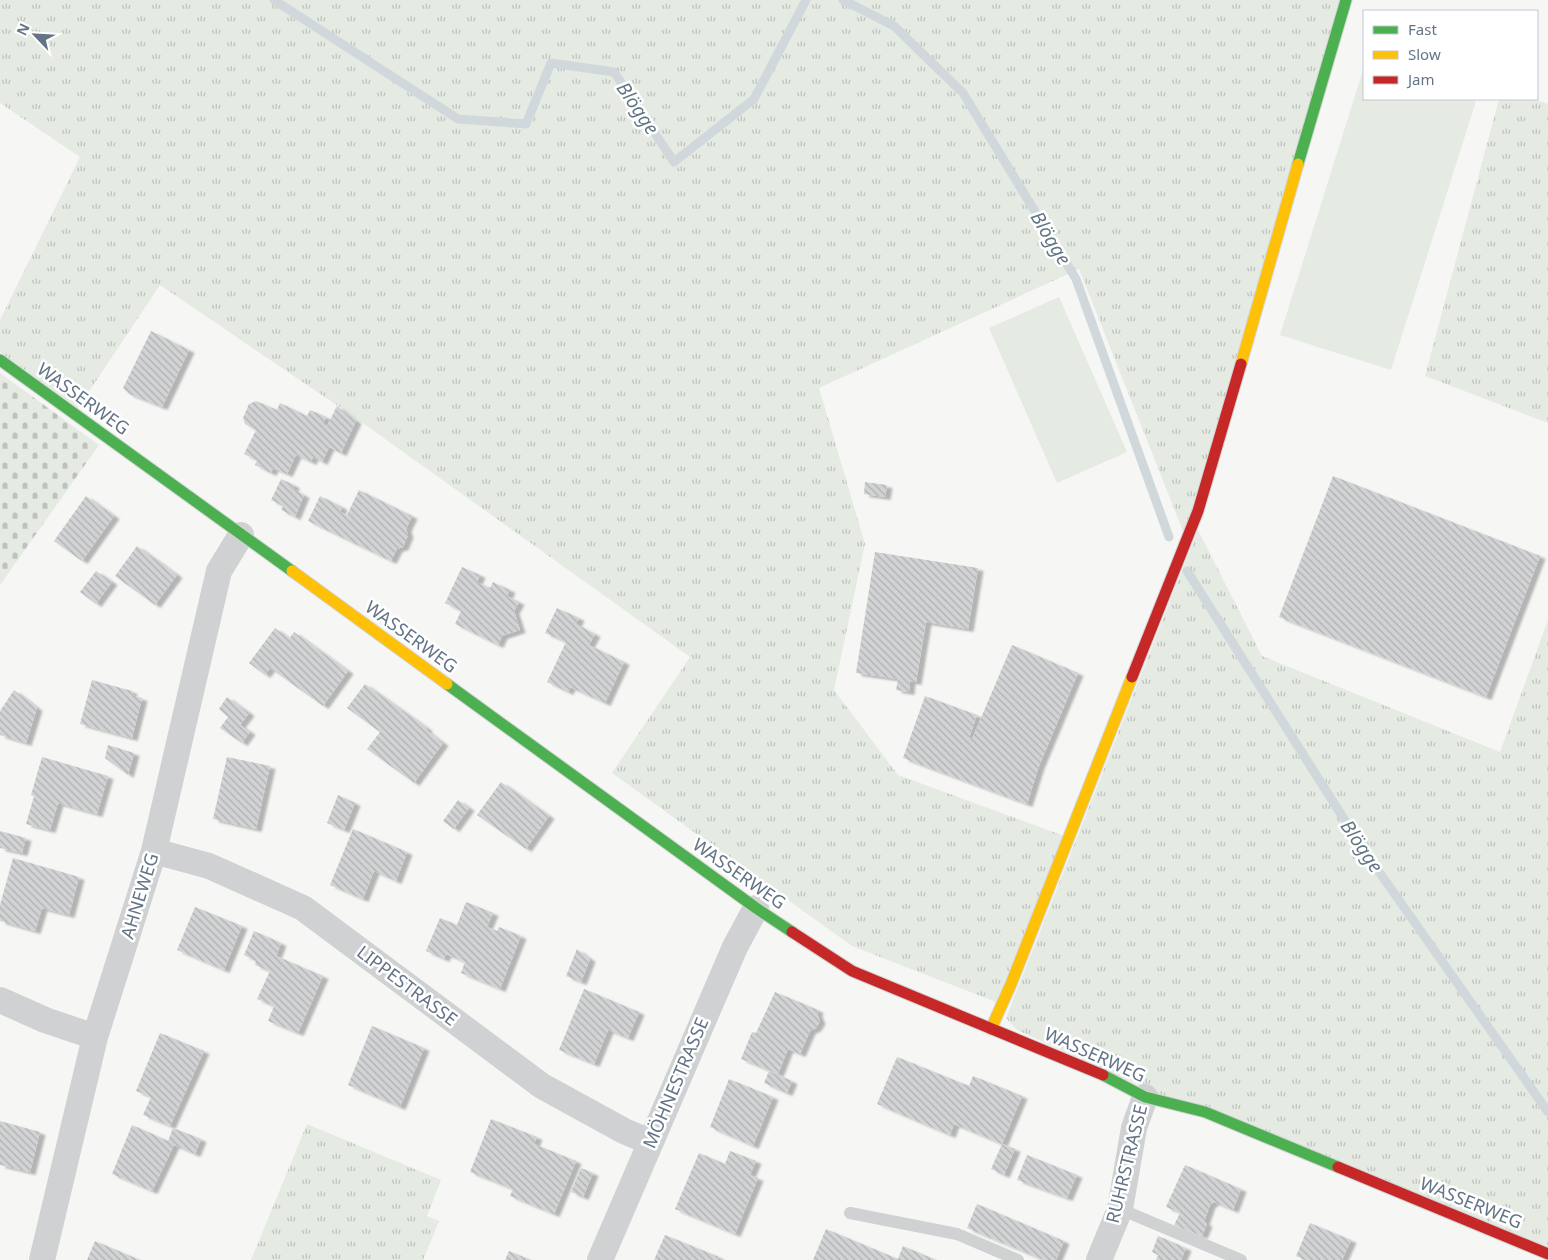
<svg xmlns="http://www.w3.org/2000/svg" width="1548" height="1260" font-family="'Noto Sans',sans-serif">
	<defs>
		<pattern id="grass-tufts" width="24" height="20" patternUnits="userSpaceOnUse" patternTransform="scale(1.25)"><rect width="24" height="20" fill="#e5eae3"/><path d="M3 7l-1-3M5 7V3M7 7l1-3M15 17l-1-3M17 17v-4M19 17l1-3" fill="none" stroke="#bdc2be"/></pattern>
		<pattern id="cemetery-stones" width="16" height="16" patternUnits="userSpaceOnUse" patternTransform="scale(1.25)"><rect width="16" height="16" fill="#e5eae3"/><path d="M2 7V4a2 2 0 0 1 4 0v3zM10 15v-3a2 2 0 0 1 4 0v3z" fill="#bdc2be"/></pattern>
		<pattern id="building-back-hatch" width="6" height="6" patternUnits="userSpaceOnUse" patternTransform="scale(1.25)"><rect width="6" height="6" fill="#d2d3d4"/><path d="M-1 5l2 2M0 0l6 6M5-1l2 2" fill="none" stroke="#aeb0b2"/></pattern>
		<filter id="shadow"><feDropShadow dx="5.5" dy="3" stdDeviation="1" flood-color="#0004"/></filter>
	</defs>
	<rect width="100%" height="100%" fill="#f6f6f5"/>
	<!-- grass -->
	<path fill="url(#grass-tufts)" d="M0,0h1340l-155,536 -106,-267 -260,119 46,156 -31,146 64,85 166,61 -68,166 -144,-56 -240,-173 78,-116 -330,-236 -200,-136 -82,123 -78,-56v-32l80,-163 -80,-54z
		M1499,99h34l15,5v319l-123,-47z
		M1198,530l64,126 238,96 48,-132v628l-399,-158 -132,-60 -11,-12z
		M307,1124l134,56 -14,36 12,5 -16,39h-172z"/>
	<!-- cemetery -->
	<path fill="url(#cemetery-stones)" d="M0,373l99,72 -99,140z"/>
	<!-- pitch -->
	<path fill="#e5eae3" d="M1364,67v32h104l8,2 -85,269 -111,-35z
		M1059,297l68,155 -70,31 -68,-155z"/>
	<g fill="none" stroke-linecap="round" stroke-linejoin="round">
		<!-- stream -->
		<path stroke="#d1d8dc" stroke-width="9" d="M274,0l184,119 68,5 25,-61 63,9 60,90 80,-63 52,-99
			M843,0l51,26 69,67 113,186 93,258
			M1187,571l176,278 185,263"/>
	</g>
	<!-- building -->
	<path fill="url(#building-back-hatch)" filter="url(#shadow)" d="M151,331l38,19 -27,57 -33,-13 -6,-6z
		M256,401l21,9 3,-7 27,13 3,-6 16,7 -3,7 4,2 10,-20 19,15 -15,32 -12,-6 -7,15 -9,-5 -2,5 -15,-7 -9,19 -14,-6 -2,5 -16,-8 2,-5 -13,-6 12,-24 -11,-6 -2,-6 6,-14z
		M1333,476l207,80 -54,141 -207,-80z
		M281,479l13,6 -1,4 11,6 -9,22 -14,-7 2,-4 -12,-6z
		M865,482l22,3 -2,12 -21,-3z
		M359,490l53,26 -6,13 2,6 -5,12 -6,2 -6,12 -83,-40 12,-25 22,11 -2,5 7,3z
		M86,496l28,20 -32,45 -28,-20z
		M137,546l40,29 -22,30 -40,-29z
		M875,552l103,16 -10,61 -42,-7 -10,60 -6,-1 -1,11 -13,-2 2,-11 -42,-6z
		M462,567l18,8 -3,7 13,6 3,-6 17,8 -3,6 12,6 -5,9 6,19 -18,6 -4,9 -43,-21 6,-13 -16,-8z
		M96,571l16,11 -16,22 -16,-12z
		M557,608l22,10 -3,6 19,10 -6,11 35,17 -19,41 -35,-16 -2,5 -21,-10 19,-40 -21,-9z
		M275,628l14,11 5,-7 54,39 -25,35 -53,-38 -5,7 -16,-12z
		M1012,645l66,28 -39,93 -12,38 -124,-46 22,-62 52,19 -8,23 3,1z
		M92,680l40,11 -1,4 11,3 -10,40 -52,-14z
		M365,684l62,44 -1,2 17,13 -29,40 -47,-34 13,-17 -33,-24z
		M14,690l23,18 -11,35 -26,-8v-24z
		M227,697l22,16 -9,12 10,7 -8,11 -22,-15 8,-11 -9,-8z
		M108,745l26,8 -6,22 -23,-17z
		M42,757l66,19 -11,38 -39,-11 -8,27 -24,-6 8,-28 -3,-1z
		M227,757l43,9 -14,63 -43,-10z
		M501,782l48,34 -23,33 -49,-34z
		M338,795l17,8 -11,27 -17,-7z
		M458,800l11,8 -15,21 -11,-8z
		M353,829l54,23 -11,29 -22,-10 -11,28 -33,-14z
		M0,831l26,7 -4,15 -22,-5z
		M13,858l66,19 -10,38 -27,-7 -7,23 -35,-10v-16z
		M466,902l27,11 -6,14 10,4 2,-4 22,9 -21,53 -39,-16 4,-11 -19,-8 -2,5 -18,-8 14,-33 17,7z
		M195,907l47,19 -18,44 -47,-20z
		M254,931l27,12 -5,13 47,20 -25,57 -30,-12 6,-15 -17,-7 13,-28 -15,-6 1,-4 -12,-6z
		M577,949l13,10 -9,23 -15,-6z
		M584,989l55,23 -11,26 -20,-8 -14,34 -35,-14z
		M775,992l43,18 -1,4 3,7 -4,7 -6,3 -10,23 -12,-5 -10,25 -37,-15 11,-27 4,1z
		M372,1026l52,22 -24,59 -52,-22z
		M160,1033l44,18 -34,75 -27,-11 8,-18 -15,-6z
		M897,1057l72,29 4,-10 49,20 -20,48 13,5 -11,26 -13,-6 11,-25 -48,-20 -4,11 -73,-31z
		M769,1071l23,10 -5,12 -23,-10z
		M729,1079l44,18 -20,49 -43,-19z
		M491,1119l46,18 -3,7 42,17 -22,53 -44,-18 3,-7 -43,-17z
		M0,1121l40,11 -10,40 -30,-7z
		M132,1125l36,16 5,-13 28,11 -6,15 -21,-9 -22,46 -40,-17z
		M730,1151l26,10 -6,14 8,3 -23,56 -60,-25 24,-56 26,11z
		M1027,1155l50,20 -10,23 -50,-18z
		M1185,1165l56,24 -8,21 -19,-8 -4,3 -6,17 3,2 -5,12 -28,-11 6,-12 -14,-6z
		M581,1168l12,5 -10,24 -12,-5z
		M977,1204l87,37 -8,19h-12l-77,-32z
		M1310,1223l41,17 -9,20h-37l-9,-4z
		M826,1229l72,30 5,-13 33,14h-123z
		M665,1235l54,22 -2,3h-63z
		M1158,1236l28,12 -5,12h-25l2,-5 -6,-3z
		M95,1241l45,19h-53z
		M509,1251l22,9h-26z"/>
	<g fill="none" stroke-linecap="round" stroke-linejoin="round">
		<!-- fast casing -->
		<g stroke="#d2d4d5" stroke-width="13">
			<path id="fast" d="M1298,164l48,-164
				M0,360l292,211
				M447,684l309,224 36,24
				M1103,1075l42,22 60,15 133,55"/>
		</g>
		<!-- slow casing -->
		<g stroke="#d2d4d5" stroke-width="13">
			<path id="slow" d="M1241,364l57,-200
				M292,571l155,113
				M991,1029l20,-45 121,-307"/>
		</g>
		<!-- jam casing -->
		<g stroke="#d2d4d5" stroke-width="13">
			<path id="jam" d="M1132,677l66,-166 43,-147
				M792,932l60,39 251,104
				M1338,1167l210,87"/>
		</g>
		<!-- lane -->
		<path stroke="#d0d1d2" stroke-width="12" d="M1120,1209l121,51
			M850,1213l107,21 61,26"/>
		<!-- street -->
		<path stroke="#d0d1d2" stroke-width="26" d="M154,851l55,15 94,42 239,178 82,45 26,11
			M0,1000l45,20 50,17
			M42,1260l53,-223 59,-186 65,-280 22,-36
			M600,1260l135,-313 21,-39
			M1099,1260l21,-51 14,-81 11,-31"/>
		<!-- fast -->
		<use href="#fast" stroke="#4caf50" stroke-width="11"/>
		<!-- slow -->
		<use href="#slow" stroke="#ffc107" stroke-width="11"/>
		<!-- jam -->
		<use href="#jam" stroke="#c62828" stroke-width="11"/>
	</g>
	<g text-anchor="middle" stroke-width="5" stroke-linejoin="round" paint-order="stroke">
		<!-- street labels -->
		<g font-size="18" fill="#647487" stroke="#fff">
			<text transform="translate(83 399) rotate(36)" y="6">WASSERWEG</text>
			<text transform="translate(411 637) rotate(36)" y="6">WASSERWEG</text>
			<text transform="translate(739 874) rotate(35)" y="6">WASSERWEG</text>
			<text transform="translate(140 896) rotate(-73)" y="6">AHNEWEG</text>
			<text transform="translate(407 986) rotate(37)" y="6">LIPPESTRASSE</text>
			<text transform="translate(1095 1055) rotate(24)" y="6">WASSERWEG</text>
			<text transform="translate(676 1083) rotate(-67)" y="6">MÖHNESTRASSE</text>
			<text transform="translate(1127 1164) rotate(-76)" y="6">RUHRSTRASSE</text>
			<text transform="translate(1471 1203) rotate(22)" y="6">WASSERWEG</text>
		</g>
		<!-- water labels -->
		<g font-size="19" font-style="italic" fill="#607683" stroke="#fff">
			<text transform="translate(638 108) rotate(56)" y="7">Blögge</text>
			<text transform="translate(1051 238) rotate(59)" y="7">Blögge</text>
			<text transform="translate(1362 846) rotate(56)" y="7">Blögge</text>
		</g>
	</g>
	<!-- legend -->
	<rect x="1363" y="10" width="175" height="90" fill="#ffffff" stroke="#c1c7cf"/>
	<rect x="1373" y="26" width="25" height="8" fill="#4caf50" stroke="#c1c7cf"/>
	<text x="1408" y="35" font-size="15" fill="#647487">Fast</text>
	<rect x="1373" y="51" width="25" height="8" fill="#ffc107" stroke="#c1c7cf"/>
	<text x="1408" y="60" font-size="15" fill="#647487">Slow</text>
	<rect x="1373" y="76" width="25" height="8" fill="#c62828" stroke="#c1c7cf"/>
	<text x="1408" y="85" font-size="15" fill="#647487">Jam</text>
	<!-- north arrow -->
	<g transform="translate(35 35) rotate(295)" stroke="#ffffff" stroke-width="4" paint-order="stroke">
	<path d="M0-4L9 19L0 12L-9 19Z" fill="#647487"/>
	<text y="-8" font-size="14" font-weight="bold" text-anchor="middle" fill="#647487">N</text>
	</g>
</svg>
